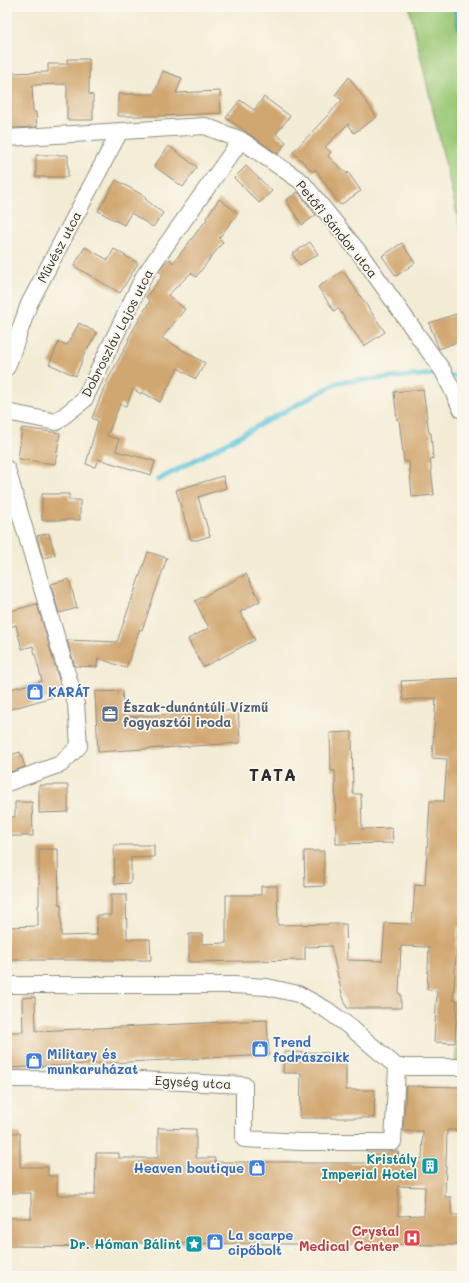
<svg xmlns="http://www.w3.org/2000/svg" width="469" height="1283" font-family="Mali,sans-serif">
	<rect width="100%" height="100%" fill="#fbf7ec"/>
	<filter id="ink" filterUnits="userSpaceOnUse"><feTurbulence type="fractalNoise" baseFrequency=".025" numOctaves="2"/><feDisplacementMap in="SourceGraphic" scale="8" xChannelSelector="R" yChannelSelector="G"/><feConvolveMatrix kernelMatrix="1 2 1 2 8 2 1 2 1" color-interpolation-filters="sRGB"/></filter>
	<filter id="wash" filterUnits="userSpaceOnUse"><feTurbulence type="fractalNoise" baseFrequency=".012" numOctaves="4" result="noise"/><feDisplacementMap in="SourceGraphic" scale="16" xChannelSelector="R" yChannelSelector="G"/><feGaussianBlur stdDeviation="0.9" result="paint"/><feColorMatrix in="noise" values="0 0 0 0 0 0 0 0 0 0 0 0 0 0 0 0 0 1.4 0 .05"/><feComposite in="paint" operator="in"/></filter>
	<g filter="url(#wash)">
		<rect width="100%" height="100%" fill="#f3ecd5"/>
		<!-- green -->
		<path fill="#9ac774" stroke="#627950" d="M409,7h44l9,37v192z
			M462,991v71h-7z"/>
		<!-- water -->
		<path fill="#5ec5db" stroke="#447883" d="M453,7h9v37z"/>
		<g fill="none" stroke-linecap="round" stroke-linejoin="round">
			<!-- stream -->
			<path stroke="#5ec5db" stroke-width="5" d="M452,376l10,1
				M158,480l181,-98 96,-8"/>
		</g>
		<g id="blocks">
			<!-- building -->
			<path fill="#d1a771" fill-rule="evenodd" d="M67,59h22v35l4,1v25h-26v-36l-35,1 1,27h3l1,15 -27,1 -2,-55 40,-1v-8h19z
				M163,71l19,7 -6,15 44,-2 1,22 -60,3h-43v-22h36z
				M349,77l28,40 -23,16 -6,-9 -23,23 6,5 -3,4 19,18 1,-2 13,19 -21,14 -25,-36 -2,3 -20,-20 49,-52 -7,-5z
				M264,97l26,19 -14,18 10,8 -8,12 -52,-36 14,-18 14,10z
				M169,146l28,21 -14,20 -29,-21z
				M36,155h32v22h-32z
				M246,166l26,25 -13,12 -25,-25z
				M116,180l30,17 -1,2 18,14 -10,14 -22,-14 -7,12 -26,-14z
				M298,192l18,23 -14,10 -16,-25z
				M219,199l19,14 -19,25 4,4 -27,35 -5,-4 -23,22 17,14 -23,29 43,25 -9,16 -18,-11 -18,34 -18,-10 -1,2 -8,-5 -7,17 -6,-2 -13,32 12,3 -3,12 39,10 -4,14 -53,-16 -3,8 -9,-3 12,-43 -6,-3 14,-35 23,-43 -1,-1 22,-38 -4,-4 17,-22 -4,-4 4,-6 7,-6 3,4 34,-44 -1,-1z
				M310,242l8,12 -18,11 -8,-11z
				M402,243l13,20 -19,13 -14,-20z
				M85,247l23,13 6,-11 24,14 -18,30 -46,-27z
				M343,271l42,61 -21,14 -26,-38 -4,3 -16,-24z
				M462,312v28l-23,9 -10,-26z
				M79,323l18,10 -13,22 -8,21 -27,-12 10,-22 8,3z
				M423,389l6,44h2l2,26h-3l4,36 -22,2 -3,-36 -5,1 -5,-43 -2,1 -3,-28z
				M22,428l38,5 -5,31 -37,-5z
				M223,476l3,12 -28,9 12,39 -13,4h-6l-15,-50z
				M42,494h27v6h11v20h-38z
				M49,533l6,22 -12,3 -6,-22z
				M148,552l19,6 -25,72 -2,-1 -14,39 -28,-10 -1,9 -22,-1 -8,-26 50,2z
				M246,574l14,27 -20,11 15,28 -52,27 -15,-28 21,-11 -14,-27z
				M69,579l8,29 -18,5 -8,-29z
				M37,604l26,90 -56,16v-20l35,-9 -9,-35 -11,3 -6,-24 -9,3v-16z
				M462,678v249h-4l-5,73h4l-2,43 -21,-1 3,-51 -10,-1 2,-43 -28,-1 -2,48h2v14h-54l-5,-14 -11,-48 -26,1v13l-116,2v-28h13v10l24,-1v-48h35v-9h16l1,39 68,-1 1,36 35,1 3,-38 27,1 3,-39 10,1 5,-85h14l3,-42 -15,-1 4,-60 -33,2 -2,-19z
				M122,691l2,26 114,-7 2,33 -142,9 -3,-60z
				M352,732l1,62h8l1,35 30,-1 1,15 -57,1 -1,-73h-4l-1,-38z
				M20,752l5,15 -18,6v-17z
				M39,785h29v27l-29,1z
				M15,802h17l1,34h-26v-19h8z
				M114,845h40v12l-23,1v25l-16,1z
				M39,849h19l1,55h2v32l36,-1v-20h14v-21h15l1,45h23l1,21h-144v-33l31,-1v-21h1z
				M304,851h20v35l-19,1z
				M35,997l1,34 231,-11 2,35 -262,13v-36h16l-1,-34z
				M284,1052l62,1v37h29l-1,28h-74l1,-45h-18z
				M406,1086l56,1v43h-15l-2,67h6v18h11v30l-343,-2v4l-112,-1v-28h24v-25h-24v-60h13v34h28v9h9v19h38l1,-42h23v5h39v-30l38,1v29h19v4h86v1h66v-11h26l5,-2v8l24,1 1,-28h-20zM398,1186l27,1 -1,28 -26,1z"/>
		</g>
	</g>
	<g filter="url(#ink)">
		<use href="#blocks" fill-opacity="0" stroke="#8f8c80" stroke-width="1"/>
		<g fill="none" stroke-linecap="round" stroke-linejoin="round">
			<!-- street casing -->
			<g stroke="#8f8c80" stroke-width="18">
				<path id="street" d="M7,138l198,-12 36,14 61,42 59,73 82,116 19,39
					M7,367l22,-63 91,-173
					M7,412l49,10 28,-22 60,-124 97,-136
					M7,469l69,235 3,42 -18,18 -54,19
					M7,985h227l33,2 31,7 29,16 23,17 47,40h65
					M7,1079l133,1 104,5v54l57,3h92l4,-75"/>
			</g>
			<!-- street -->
			<use href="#street" stroke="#fff" stroke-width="16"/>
		</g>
	</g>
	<!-- icons -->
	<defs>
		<g id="shop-square" transform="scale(0.9)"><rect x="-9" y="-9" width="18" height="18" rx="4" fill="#3f7fe0" stroke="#fbf7ec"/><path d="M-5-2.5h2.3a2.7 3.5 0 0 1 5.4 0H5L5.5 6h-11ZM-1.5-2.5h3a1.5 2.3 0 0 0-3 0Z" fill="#fff"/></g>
		<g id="office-square" transform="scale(0.9)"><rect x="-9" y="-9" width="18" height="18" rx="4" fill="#5c6f8a" stroke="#fbf7ec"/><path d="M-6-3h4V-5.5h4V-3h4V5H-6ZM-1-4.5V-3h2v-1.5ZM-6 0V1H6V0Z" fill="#fff"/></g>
		<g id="building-square" transform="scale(0.9)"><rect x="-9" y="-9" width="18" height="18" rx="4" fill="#0f9aa8" stroke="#fbf7ec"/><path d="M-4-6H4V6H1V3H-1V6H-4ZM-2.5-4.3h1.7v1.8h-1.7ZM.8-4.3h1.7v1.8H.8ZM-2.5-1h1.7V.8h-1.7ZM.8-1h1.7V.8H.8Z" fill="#fff"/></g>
		<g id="hospital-square" transform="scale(0.9)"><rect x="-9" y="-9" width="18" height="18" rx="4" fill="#e0444e" stroke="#fbf7ec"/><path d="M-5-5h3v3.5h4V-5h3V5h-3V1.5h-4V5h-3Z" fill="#fff"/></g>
		<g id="sight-square" transform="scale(0.9)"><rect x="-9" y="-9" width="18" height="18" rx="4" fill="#0f9aa8" stroke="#fbf7ec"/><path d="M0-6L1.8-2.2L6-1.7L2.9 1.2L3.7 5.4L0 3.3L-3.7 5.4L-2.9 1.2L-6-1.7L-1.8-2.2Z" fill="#fff"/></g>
	</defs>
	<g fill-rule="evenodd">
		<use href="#shop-square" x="35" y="692"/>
		<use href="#office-square" x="110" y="714"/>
		<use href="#shop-square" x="260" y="1049"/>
		<use href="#shop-square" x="34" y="1061"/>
		<use href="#building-square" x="430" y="1166"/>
		<use href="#shop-square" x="257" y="1168"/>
		<use href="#hospital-square" x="412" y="1238"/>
		<use href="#shop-square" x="215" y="1242"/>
		<use href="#sight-square" x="194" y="1244"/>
	</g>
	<g text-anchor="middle" stroke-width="3.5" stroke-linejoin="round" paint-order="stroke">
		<!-- street labels -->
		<g font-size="13" fill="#2b2b2b" stroke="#fbf7ec">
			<text transform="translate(337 229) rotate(51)" y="5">Petőfi Sándor utca</text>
			<text transform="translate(59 247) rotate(-62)" y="5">Művész utca</text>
			<text transform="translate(117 333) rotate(-63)" y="5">Dobroszláv Lajos utca</text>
			<text transform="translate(193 1082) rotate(3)" y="5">Egység utca</text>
		</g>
		<!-- shop labels -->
		<g font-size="13" font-weight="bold" fill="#366cbe" stroke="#fbf7ec" text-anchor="start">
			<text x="48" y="697">KARÁT</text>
			<text x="273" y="1047">Trend<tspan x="273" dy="15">fodrászcikk</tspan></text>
			<text x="47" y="1059">Military és<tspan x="47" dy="15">munkaruházat</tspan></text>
			<text x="244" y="1173" text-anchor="end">Heaven boutique</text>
			<text x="228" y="1240">La scarpe<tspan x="228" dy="15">cipőbolt</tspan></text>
		</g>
		<!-- service labels -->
		<g font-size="13" font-weight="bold" fill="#4e5e75" stroke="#fbf7ec" text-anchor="start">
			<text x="123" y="712">Észak-dunántúli Vízmű<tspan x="123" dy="15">fogyasztói iroda</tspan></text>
		</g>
		<!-- culture labels -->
		<g font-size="13" font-weight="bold" fill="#0d838f" stroke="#fbf7ec" text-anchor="end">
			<text x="417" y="1164">Kristály<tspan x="417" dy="15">Imperial Hotel</tspan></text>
			<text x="181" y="1249">Dr. Hóman Bálint</text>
		</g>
		<!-- health labels -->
		<g font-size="13" font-weight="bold" fill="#be3a42" stroke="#fbf7ec" text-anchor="end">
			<text x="399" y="1236">Crystal<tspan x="399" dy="15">Medical Center</tspan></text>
		</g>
		<!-- district labels -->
		<g font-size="17" font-weight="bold" letter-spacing="1" fill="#2b2b2b" stroke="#fbf7ec">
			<text x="273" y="781">TATA</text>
		</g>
	</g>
	<!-- margin -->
	<rect width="469" height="1283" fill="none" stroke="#fbf7ec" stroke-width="24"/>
</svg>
